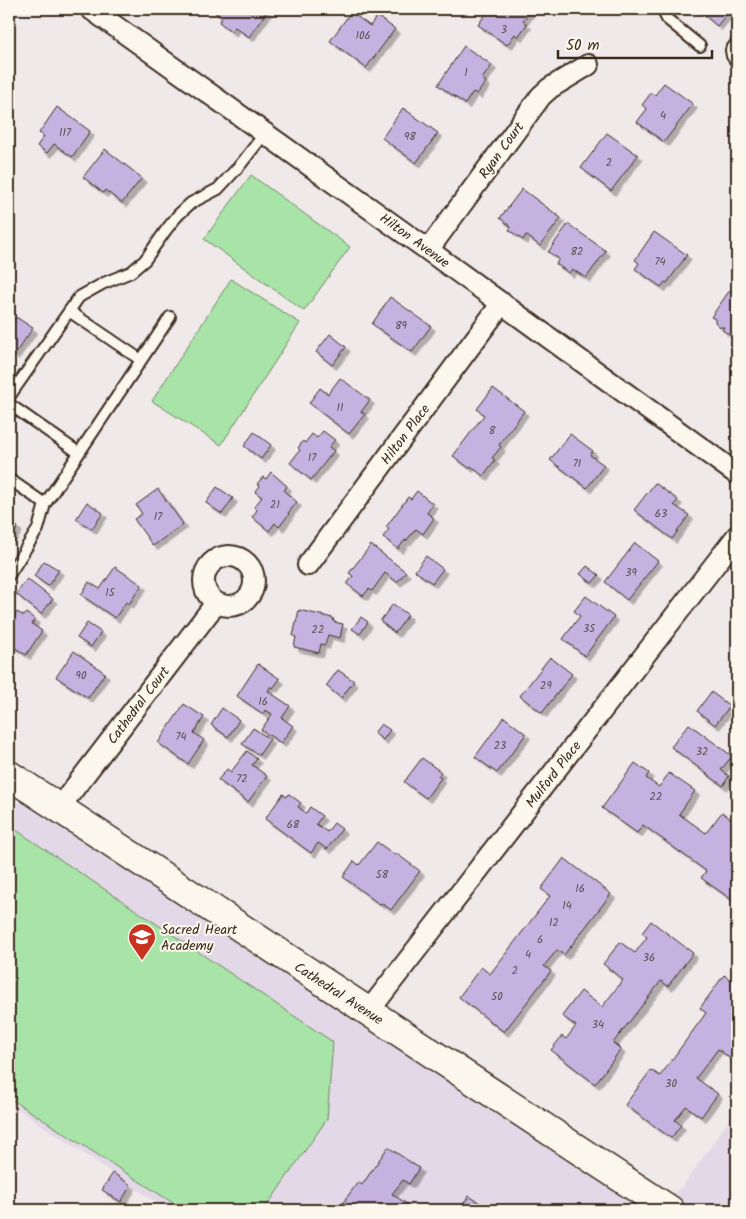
<svg xmlns="http://www.w3.org/2000/svg" width="746" height="1219" font-family="Kalam,sans-serif">
	<defs>
		<filter id="shadow"><feDropShadow dx="4.5" dy="4.5" stdDeviation="0" flood-color="#0004"/></filter>
	</defs>
	<rect width="100%" height="100%" fill="#f0e9ea"/>
	<filter id="ink" filterUnits="userSpaceOnUse"><feTurbulence type="fractalNoise" baseFrequency=".02" numOctaves="2"/><feDisplacementMap in="SourceGraphic" scale="10" xChannelSelector="R" yChannelSelector="G"/><feConvolveMatrix kernelMatrix="1 2 1 2 8 2 1 2 1" color-interpolation-filters="sRGB"/></filter>
	<g filter="url(#ink)">
		<!-- built -->
		<path fill="#e3d8e7" d="M23,795l631,414 28,-22 55,-78v101h-569l-159,-107v-285z"/>
		<!-- green -->
		<path fill="#a8e3a8" stroke="#728663" d="M251,175l99,72 -46,64 -100,-72z
			M231,279l69,44 -79,122 -69,-44z
			M10,826l323,216 -6,77 -63,91h-8l-8,-5 -11,5h-53l-175,-112v-270z"/>
		<!-- building -->
		<path fill="#c6b2e1" stroke="#3b2a1e" filter="url(#shadow)" d="M213,9h53l2,1 -19,27 -14,-10 -3,5 -13,-10 3,-4 -10,-8z
			M489,9h42l-8,12 4,3 -9,13 -3,-3 -8,11 -29,-20z
			M697,9h34l-14,17z
			M351,12l19,14 7,-10 18,13 -29,39 -36,-27z
			M464,46l28,19 -10,14 4,3 -9,12 -4,-2 -8,12 -27,-19z
			M664,83l29,21 -29,38 -27,-20 10,-13 -5,-4 9,-12 4,2z
			M57,107l33,24 -18,26 -18,-13 -7,9 -10,-7 7,-10 -5,-3z
			M403,108l35,25 -22,30 -34,-25z
			M607,133l31,22 -27,36 -30,-23z
			M105,149l37,29 -20,25 -17,-13 -2,3 -20,-16z
			M522,189l39,29 -21,28 -14,-11 -3,5 -14,-10 2,-3 -11,-9z
			M568,224l38,27 -20,27 -14,-9 -3,4 -13,-9 3,-5 -11,-7z
			M654,232l33,23 -20,28 -2,-1 -4,5 -26,-18 4,-6 -4,-3z
			M737,284v54l-5,-4 -1,2 -9,-6 2,-3h-4l-5,-5v-3l-4,-2 19,-27 2,1z
			M390,297l41,29 -19,26 -40,-28z
			M16,317l17,11 -19,27 -5,-4v-23z
			M330,334l16,13 -14,18 -16,-13z
			M340,378l30,22 -9,12 4,2 -16,20 -40,-31 11,-15 8,6z
			M493,388l31,23 -25,34 2,2 -9,11 3,2 -12,16 -12,-10 -2,2 -16,-12 31,-41 -7,-6z
			M323,431l12,9 -6,7 5,4 -23,29 -21,-17 10,-13 -2,-2 5,-7 2,2 7,-9 5,4z
			M254,432l17,13 -10,14 -17,-13z
			M570,434l23,17 -3,4 14,10 -17,23 -37,-28z
			M271,472l16,14 -3,5 13,11 -9,11 1,1 -10,13 -4,-4 -6,8 -17,-14 5,-7 -3,-3 8,-10 -7,-5 5,-6 -3,-2 6,-7 3,2z
			M655,483l23,17 -4,5 15,10 -17,24 -38,-29z
			M217,487l16,11 -11,16 -16,-11z
			M158,489l25,35 -30,22 -19,-27 8,-5 -6,-9z
			M417,491l16,13 -6,9 7,5 -11,16 -7,-5 -10,12 -1,-1 -7,9 -15,-12 6,-8 -3,-2 22,-30 3,2z
			M87,502l16,11 -11,16 -16,-10z
			M9,521l9,6 -9,14z
			M635,543l23,18 -31,39 -22,-18z
			M371,545l35,27 -9,10 -12,-9 -13,18 -3,-2 -6,7 -16,-12 6,-8 -4,-3z
			M426,556l17,13 -11,14 -17,-12z
			M44,561l15,9 -11,16 -14,-10z
			M587,566l12,9 -7,8 -12,-9z
			M115,567l27,18 -13,19 -3,-2 -11,16 -34,-23 8,-13 11,7z
			M27,579l26,20 -12,15 -25,-20z
			M586,596l28,21 -29,39 -22,-17 17,-23 -6,-5z
			M393,604l15,11 -13,18 -15,-12z
			M299,610l34,8 1,4 9,2 -3,14 -12,-3 -3,10 -4,-1 -2,9 -25,-6 2,-10 -3,-1z
			M17,612l7,4 2,-3 9,6 -3,5 10,7 -16,24 -17,-11v-19z
			M361,617l7,5 -8,12 -8,-5z
			M87,623l14,9 -10,15 -14,-9z
			M74,651l31,22 -17,25 -32,-21z
			M550,657l22,17 -30,39 -22,-17z
			M258,664l22,15 -7,9 -2,-2 -3,5 22,15 -8,12 11,8 -12,17 -20,-13 11,-16 -7,-4 -2,4 -26,-18z
			M338,670l16,11 -13,17 -15,-12z
			M711,692l19,14 -15,19 -18,-14z
			M184,704l20,13 -10,16 10,7 -16,24 -30,-21z
			M222,708l17,12 -11,17 -17,-12z
			M504,717l22,17 -29,39 -22,-16z
			M381,724l9,6 -7,10 -9,-7z
			M689,724l43,32 -11,14 8,6 -6,10 -52,-39z
			M253,728l17,11 -11,16 -17,-11z
			M247,751l10,8 -5,6 15,11 -19,26 -30,-22 9,-11 4,3z
			M422,758l19,14 -3,4 3,2 -15,20 -22,-16z
			M635,763l14,10 -3,5 13,9 10,-14 26,18 -16,23 27,19 16,-21 15,12v16l-3,5 3,2v52l-2,3 -34,-24 5,-7 -63,-46 -6,8 -35,-25z
			M283,794l4,3 2,-3 12,9 -3,4 8,6 4,-6 12,9 -6,8 11,8 7,-9 8,6 -15,20 -9,-6 -7,10 -46,-34z
			M377,842l18,13 2,-1 23,17 -29,39 -10,-7 -2,1 -36,-27 11,-16 5,4z
			M564,858l47,36 -47,61 -7,-5 -13,16 7,5 -47,61 -45,-35 22,-30 9,7 60,-78 -9,-7z
			M651,921l42,32 -25,33 -7,-5 -48,62 8,6 -26,35 -44,-34 11,-14 4,3 10,-13 -14,-10 19,-25 21,16 21,-27 -20,-16 17,-22 15,11 12,-16 -5,-4z
			M724,975l13,9v80l-19,-15 -22,29 22,16 -17,23 -15,-11 -11,14 6,5 -10,13 -46,-33 26,-35 9,6 46,-63 -6,-5z
			M388,1147l31,21 -10,16 -6,-4 -11,14 24,16h-78l20,-28 4,3z
			M113,1173l18,12 -10,17 -19,-12z
			M469,1196l22,14h-32z"/>
		<g fill="none" stroke-linecap="round" stroke-linejoin="round">
			<!-- lane casing -->
			<g stroke="#3b2a1e" stroke-width="14">
				<path id="lane" d="M666,9l-1,6 2,4 33,27
					M737,42l-6,8 1,6 5,7
					M69,311l72,49
					M9,397l70,-100 25,-14 27,-11 14,-12 21,-30 12,-15 13,-12 27,-14 23,-25 24,-31
					M9,404l70,49
					M9,479l36,25
					M9,575l29,-46 7,-25 125,-187"/>
			</g>
			<!-- street casing -->
			<g stroke="#3b2a1e" stroke-width="24">
				<path id="street" d="M91,9l337,241 309,224
					M428,250l113,-154 9,-8 38,-23
					M204 581a25 25 0 1 1 50 0a25 25 0 1 1-50 0Z
					M308,565l194,-262
					M59,808l157,-205
					M368,1012l369,-476"/>
			</g>
			<!-- secondary casing -->
			<g stroke="#3b2a1e" stroke-width="31">
				<path id="secondary" d="M9,775l661,435"/>
			</g>
			<!-- lane -->
			<use href="#lane" stroke="#fbf7ec" stroke-width="10"/>
			<!-- street -->
			<use href="#street" stroke="#fbf7ec" stroke-width="20"/>
			<!-- secondary -->
			<use href="#secondary" stroke="#fbf7ec" stroke-width="28"/>
		</g>
	</g>
	<!-- icons -->
	<defs>
		<g id="school-pin" transform="scale(1.4375)"><path d="M0 17L-7.5 6A9.5 9.5 0 1 1 7.5 6Z" fill="#c8321e" stroke="#fbf7ec"/><path d="M0-5L7-2L0 1L-7-2ZM-4 1L0 2.5L4 1V4Q0 6-4 4Z" fill="#fff"/></g>
	</defs>
	<g fill-rule="evenodd">
		<use href="#school-pin" x="142" y="937"/>
	</g>
	<g text-anchor="middle" stroke-width="4" stroke-linejoin="round" paint-order="stroke">
		<!-- number labels -->
		<g font-size="11" fill="#5e4c4f">
			<text x="504" y="33">3</text>
			<text x="363" y="39">106</text>
			<text x="466" y="76">1</text>
			<text x="663" y="119">4</text>
			<text x="65" y="136">117</text>
			<text x="410" y="140">98</text>
			<text x="609" y="166">2</text>
			<text x="577" y="255">82</text>
			<text x="660" y="265">74</text>
			<text x="401" y="329">89</text>
			<text x="340" y="411">11</text>
			<text x="492" y="434">8</text>
			<text x="312" y="461">17</text>
			<text x="577" y="467">71</text>
			<text x="275" y="508">21</text>
			<text x="661" y="517">63</text>
			<text x="158" y="520">17</text>
			<text x="631" y="576">39</text>
			<text x="110" y="596">15</text>
			<text x="589" y="632">35</text>
			<text x="318" y="633">22</text>
			<text x="81" y="679">90</text>
			<text x="546" y="689">29</text>
			<text x="263" y="705">16</text>
			<text x="181" y="740">74</text>
			<text x="500" y="749">23</text>
			<text x="702" y="755">32</text>
			<text x="242" y="782">72</text>
			<text x="656" y="800">22</text>
			<text x="293" y="828">68</text>
			<text x="382" y="878">58</text>
			<text x="580" y="892">16</text>
			<text x="567" y="909">14</text>
			<text x="554" y="926">12</text>
			<text x="540" y="943">6</text>
			<text x="528" y="958">4</text>
			<text x="649" y="961">36</text>
			<text x="515" y="974">2</text>
			<text x="497" y="1000">50</text>
			<text x="598" y="1028">34</text>
			<text x="671" y="1087">30</text>
		</g>
		<!-- street labels -->
		<g font-size="14" fill="#3b2a1e" stroke="#fbf7ec">
			<text transform="translate(501 150) rotate(-54)" y="5">Ryan Court</text>
			<text transform="translate(415 240) rotate(36)" y="5">Hilton Avenue</text>
			<text transform="translate(405 434) rotate(-53)" y="5">Hilton Place</text>
			<text transform="translate(138 705) rotate(-53)" y="5">Cathedral Court</text>
			<text transform="translate(553 774) rotate(-52)" y="5">Mulford Place</text>
			<text transform="translate(339 993) rotate(33)" y="5">Cathedral Avenue</text>
		</g>
		<!-- poi labels -->
		<g font-size="14" fill="#3b2a1e" stroke="#fbf7ec" text-anchor="start">
			<text x="161" y="934">Sacred Heart<tspan x="161" dy="16">Academy</tspan></text>
		</g>
	</g>
	<!-- margin -->
	<rect width="746" height="1219" fill="none" stroke="#fbf7ec" stroke-width="30"/>
	<rect x="15" y="15" width="716" height="1189" fill="none" stroke="#3b2a1e" stroke-width="2" filter="url(#ink)"/>
	<!-- scale -->
	<path d="M558 50v8h154v-8" fill="none" stroke="#3b2a1e" stroke-width="2.5"/>
	<text x="566" y="50" font-size="15" fill="#3b2a1e" stroke="#fbf7ec" stroke-width="4" paint-order="stroke">50 m</text>
</svg>
